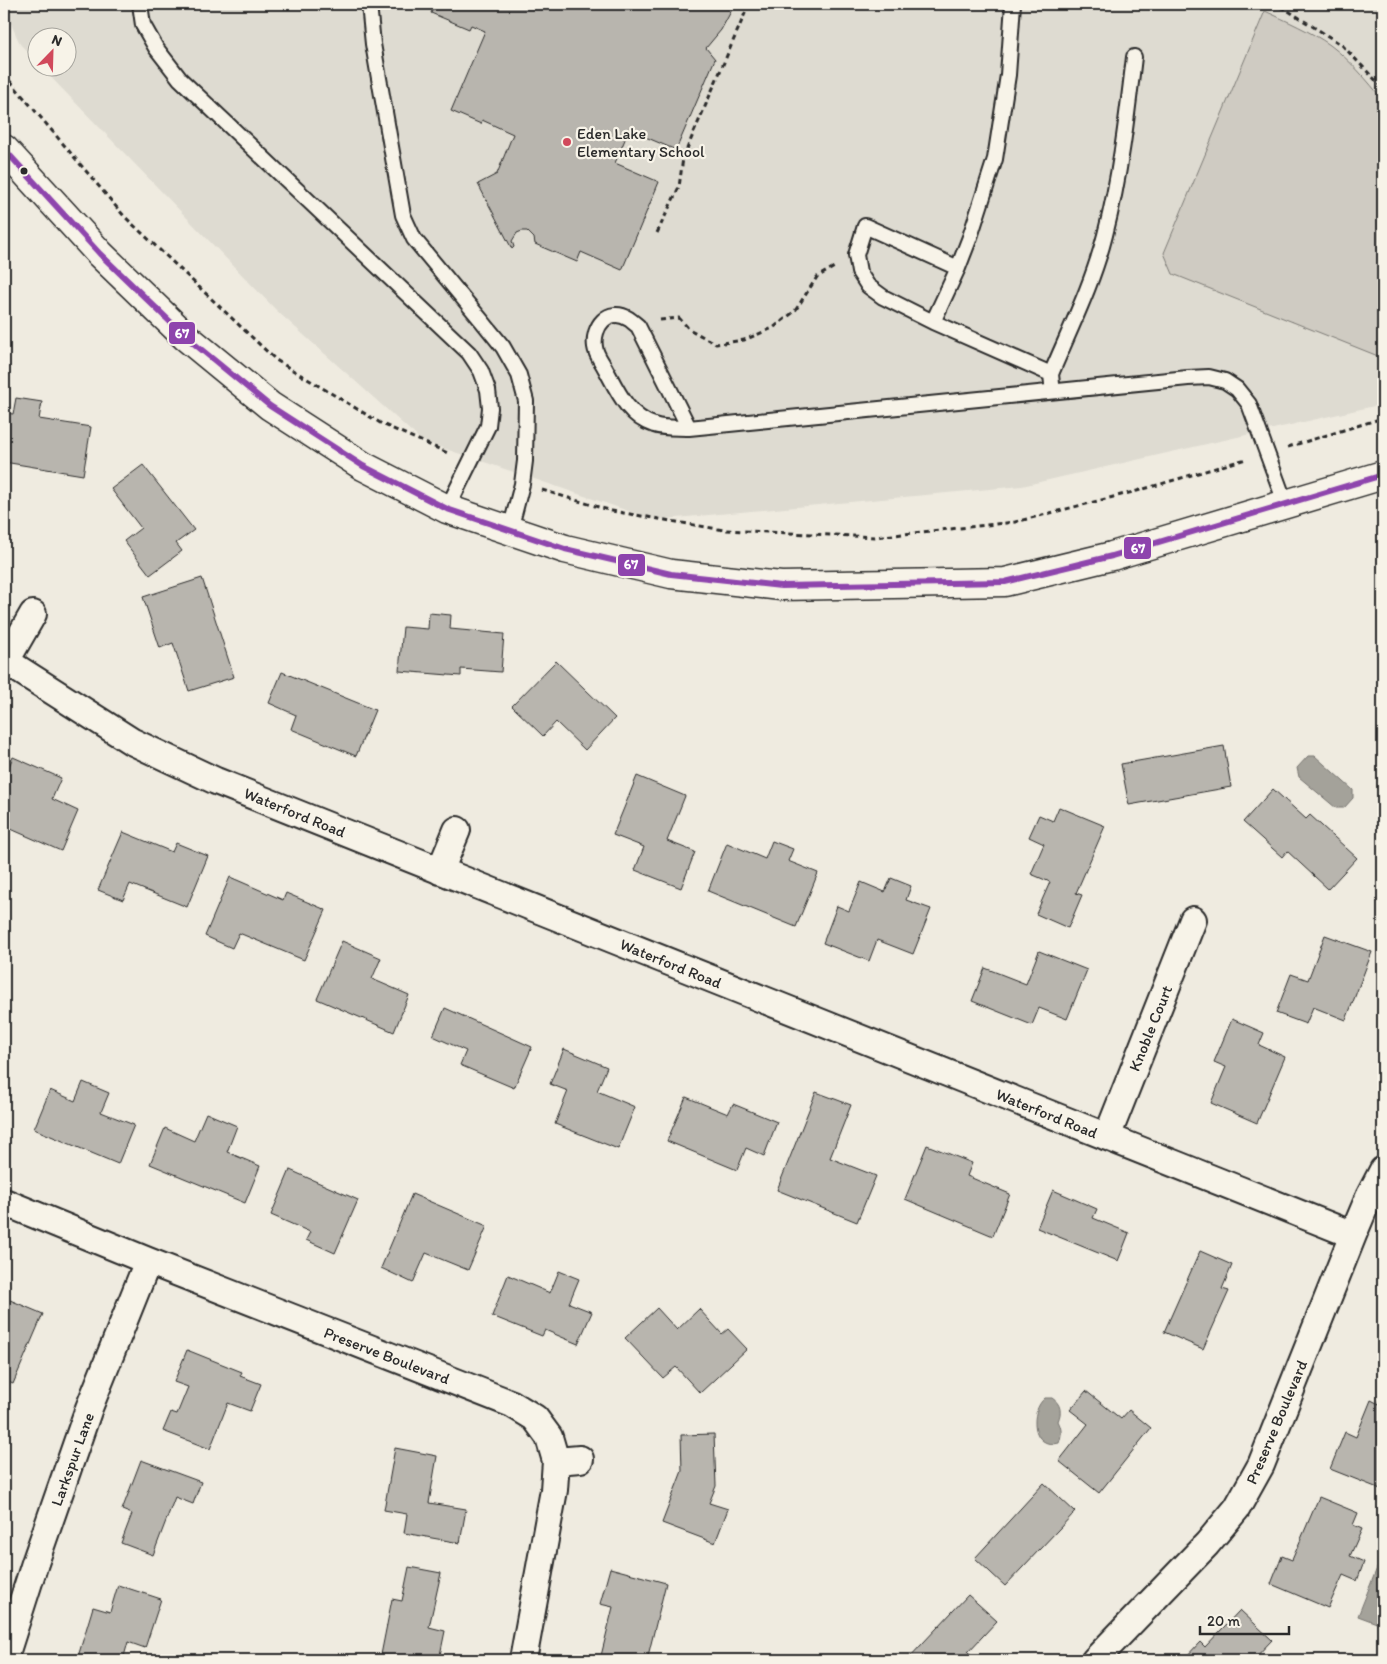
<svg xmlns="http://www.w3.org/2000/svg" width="1387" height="1664" font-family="Itim,sans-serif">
	<rect width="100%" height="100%" fill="#efebe0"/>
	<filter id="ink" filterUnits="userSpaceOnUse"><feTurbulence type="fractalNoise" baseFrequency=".02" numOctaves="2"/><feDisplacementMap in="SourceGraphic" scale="10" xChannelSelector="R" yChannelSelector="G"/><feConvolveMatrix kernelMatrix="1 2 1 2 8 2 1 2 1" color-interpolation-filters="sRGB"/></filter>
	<g filter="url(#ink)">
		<!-- built -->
		<path fill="#dedbd1" d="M4,4h1379v400l-361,82 -367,34 -233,-79 -145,-130 -235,-243h26v-30h-30l-1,24 -17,-18 -16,-36z"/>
		<!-- green -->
		<path fill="#cfcbc2" stroke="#7d7b76" d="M1265,11c22,10 45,20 65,34 20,15 38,36 53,55v258l-210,-84 -9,-21z"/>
		<!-- water -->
		<path fill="#a4a29a" stroke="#74726e" d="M1308,756h7l38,34v8l-9,10h-8l-37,-31 -2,-9z
			M1045,1398h7c9,6 10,14 6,23 4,8 4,13 1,22 -28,7 -30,-32 -14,-45z
			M1377,1568l6,3v51l-1,3 -24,-9z"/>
		<!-- building -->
		<path fill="#b8b5ae" stroke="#2b2b2b" d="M435,4h300l-14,26 -15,18 9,11 -39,91 -47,-20 -14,33 44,19 -37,88 -41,-18 -4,10 -42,-18 -1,-6 -7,-7h-5l-5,2 -5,8 2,6 -2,2 -34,-65 19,-10 16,-40 -31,-14 -1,4 -30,-13 34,-80 -14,-6 -2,4 -38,-16z
			M16,398l26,4 -3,17 52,8 -8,48 -79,-13v-33l2,-16 7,1z
			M143,465l51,65 -18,13 6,8 -32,24 -26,-34 17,-13 -30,-39z
			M202,578l32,99 -45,14 -16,-48 -13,5 -17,-51z
			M429,613l22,2 -1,14 54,5 -3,38 -40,-3v7l-62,-5 4,-44 25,2z
			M556,661l59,57 -30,32 -29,-28 -13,14 -31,-30z
			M282,672l93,38 -19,46 -65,-27 5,-14 -27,-12z
			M1224,746l7,41 -102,18 -8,-41z
			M13,757l48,21 -9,21 26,12 -17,40 -57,-25v-18l3,-8 -3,-1v-21z
			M637,776l48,20 -18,45 28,11 -14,36 -46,-18 9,-23 -31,-12z
			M1273,789l33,30 4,-4 47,43 -29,31 -41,-38 -5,6 -39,-35z
			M1059,807l46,19 -29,67 6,2 -14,33 -32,-14 14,-32 -19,-8 13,-30 -15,-7 10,-22 14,6z
			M123,832l49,20 4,-9 32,13 -21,51 -57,-23 -7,16 -25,-10z
			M772,841l21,8 -5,12 30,12 -22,54 -88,-36 19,-48 38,16z
			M230,877l53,23 3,-7 40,17 -22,50 -65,-27 -7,15 -27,-12z
			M891,878l20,8 -5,14 25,9 -18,45 -36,-14 -8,21 -46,-18 14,-37 12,5 12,-29 24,10z
			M1325,935l47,17 -26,68 -33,-13 -7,17 -30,-11 15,-39 17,6z
			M342,941l39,17 -9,21 37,16 -15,37 -77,-33z
			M1039,951l48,19 -20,49 -28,-11 -7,17 -60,-24 13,-33 41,16z
			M445,1008l87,39 -18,41 -54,-23 6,-14 -33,-15z
			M1232,1019l32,14 -5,12 26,12 -28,66 -46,-20 15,-36 -12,-5z
			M564,1049l43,18 -10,24 38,16 -17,42 -63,-25 13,-33 -18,-7z
			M83,1082l26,11 -8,19 33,13 -16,39 -84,-35 16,-39 25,11z
			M816,1092l35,13 -21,53 46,18 -19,46 -80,-32z
			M686,1097l42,17 5,-10 44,18 -13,34 -18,-8 -9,22 -70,-29z
			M206,1113l31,13 -10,26 33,14 -15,37 -95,-39 15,-36 29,13z
			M927,1145l45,18 -5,13 43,18 -17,42 -88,-37z
			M290,1170l68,30 -23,53 -29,-13 4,-8 -39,-17z
			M1053,1190l44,19 -4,9 36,15 -11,28 -81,-33z
			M412,1194l75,32 -19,44 -42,-17 -13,30 -32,-15z
			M1200,1251l32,14 -10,24 7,2 -26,58 -39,-17z
			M559,1271l20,8 -10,24 23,9 -14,32 -33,-14 -3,6 -50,-20 16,-41 42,18z
			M10,1300l33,14 -30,70 -9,-4v-66z
			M657,1308l20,22 22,-21 23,25 6,-5 19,20 -47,44 -24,-26 -13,11 -38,-40z
			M187,1350l55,22 -2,4 21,8 -11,27 -22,-8 -18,46 -47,-18 8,-19 6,2 11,-27 -14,-5z
			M1086,1391l35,28 8,-9 22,18 -52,65 -40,-32 29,-37 -18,-14z
			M1383,1392v98l-53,-21 15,-37 11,5 15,-37 8,4z
			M714,1434l2,52 -7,17 19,6 -13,34 -53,-20 20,-52 -1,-36z
			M395,1448l42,8 -8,47 37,6 -6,34 -56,-10 3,-19 -23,-4z
			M141,1460l60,22 -8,22 -18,-7 -22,58 -32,-12 11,-29 -10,-4z
			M1044,1483l31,29 -70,74 -30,-28z
			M1319,1497l39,16 -5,12 9,4 -12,27 14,6 -7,19 -14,-6 -15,33 -57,-24 11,-28 10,4z
			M409,1567l32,6 -12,54 16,4 -6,29h-59l12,-61 10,2z
			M610,1568l56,15 -19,77h-47l13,-53 -13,-3z
			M118,1585l43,14 -16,49 -17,-6 -5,18h-46l16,-53 17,5z
			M968,1595l29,26 -29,31 8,7 -1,1h-68z
			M1240,1610l32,30 -19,20h-70l17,-18 5,5z"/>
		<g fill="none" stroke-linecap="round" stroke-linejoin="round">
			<!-- lane casing -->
			<g stroke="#2b2b2b" stroke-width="18">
				<path id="lane" d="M140,4l3,21 13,23 24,31 289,274 12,18 7,19 2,18 -2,18 -41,83
					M369,4l4,40 30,171 11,24 68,82 21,26 16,28 7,26 -1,60 -3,23 -12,46
					M1013,4l-5,71 -13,84 -25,78 -12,31 -25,54 118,52
					M933,322l-50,-25 -15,-11 -9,-14 -3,-17 9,-29 93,42
					M1052,384l-1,-10c19,-45 42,-91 54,-139 15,-58 22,-118 29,-178
					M689,428l-51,-102c-3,-2 -6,-5 -9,-7 -21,-13 -37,8 -34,28 1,8 7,15 10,21 12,22 23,49 49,57 11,4 25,2 35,3l499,-50 21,-1 16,4 12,8 12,15 37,101"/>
			</g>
			<!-- street casing -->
			<g stroke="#2b2b2b" stroke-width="30">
				<path id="street" d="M4,660l127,81 85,40 1137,454
					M6,661l27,-47
					M440,871l17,-41
					M1107,1137l86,-217
					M4,1202l144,59 364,143 23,14 14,19 7,24 -2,29 -31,170
					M556,1461l24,-2
					M4,1660l31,-97 54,-155 59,-147
					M1095,1660l112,-116 30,-36 24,-43 92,-230 16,-38 14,-27"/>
			</g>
			<!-- secondary casing -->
			<g stroke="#2b2b2b" stroke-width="31">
				<path id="secondary" d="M4,149l96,105 86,83 84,69 93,60 84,43 118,40 106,25 110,12 224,-4 107,-26 271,-81"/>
			</g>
			<!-- path -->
			<path stroke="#2b2b2b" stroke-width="3" stroke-dasharray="5 4" stroke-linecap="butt" d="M1272,4l15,6 55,35 41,43
				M4,74l120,142 152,144 106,64 68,30
				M657,233l22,-46 4,-29 66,-154
				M660,320l19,-2 10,11 27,15 28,-4 29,-12 22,-17 22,-34 19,-11
				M1288,447l95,-29
				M542,490l70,21 112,19 151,7 140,-15 122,-31 109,-32"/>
			<!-- lane -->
			<use href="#lane" stroke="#f7f3e8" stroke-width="14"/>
			<!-- street -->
			<use href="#street" stroke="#f7f3e8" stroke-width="26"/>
			<!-- secondary -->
			<use href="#secondary" stroke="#f7f3e8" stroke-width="28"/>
			<!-- bus-1 casing -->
			<g stroke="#f7f3e8" stroke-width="10">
				<path id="bus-1" d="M4,149l96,105 86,83 84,69 93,60 84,43 118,40 106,25 110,12 224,-4 107,-26 271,-81"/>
			</g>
			<!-- bus-1 -->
			<use href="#bus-1" stroke="#8e44ad" stroke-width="6"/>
		</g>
	</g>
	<!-- markers -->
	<circle fill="#d1495b" stroke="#f7f3e8" stroke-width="2" cx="567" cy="142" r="5"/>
	<circle fill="#2b2b2b" stroke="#f7f3e8" stroke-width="2" cx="24" cy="171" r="4.5"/>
	<g text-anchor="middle" stroke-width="4.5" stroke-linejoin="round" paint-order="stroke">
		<!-- poi labels -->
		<g font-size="16" fill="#2b2b2b" stroke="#f7f3e8" text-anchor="start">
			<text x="577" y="139">Eden Lake<tspan x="577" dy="18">Elementary School</tspan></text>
		</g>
		<!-- street labels -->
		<g font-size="16" fill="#2b2b2b" stroke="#f7f3e8">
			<text transform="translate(295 812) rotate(22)" y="6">Waterford Road</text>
			<text transform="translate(671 963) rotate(22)" y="6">Waterford Road</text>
			<text transform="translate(1150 1028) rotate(-68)" y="6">Knoble Court</text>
			<text transform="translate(1047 1113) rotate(22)" y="6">Waterford Road</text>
			<text transform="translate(387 1355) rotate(21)" y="6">Preserve Boulevard</text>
			<text transform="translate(1276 1422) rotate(-67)" y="6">Preserve Boulevard</text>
			<text transform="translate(72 1459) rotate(-70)" y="6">Larkspur Lane</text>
		</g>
	</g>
	<g stroke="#f7f3e8" stroke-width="2">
		<rect x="168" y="321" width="28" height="24" rx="5" fill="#8e44ad"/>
		<rect x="1123" y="536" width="29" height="24" rx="5" fill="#8e44ad"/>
		<rect x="617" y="553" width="29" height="24" rx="5" fill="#8e44ad"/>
	</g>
	<g font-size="14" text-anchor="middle" font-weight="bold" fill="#fff">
		<text x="182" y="338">67</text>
		<text x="1138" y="553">67</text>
		<text x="631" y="569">67</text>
	</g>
	<!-- margin -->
	<rect width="1387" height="1664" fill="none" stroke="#f7f3e8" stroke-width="20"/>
	<rect x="10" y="10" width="1367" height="1644" fill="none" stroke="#2b2b2b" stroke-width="2" filter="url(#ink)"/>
	<!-- north arrow -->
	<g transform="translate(52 52) rotate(23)"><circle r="24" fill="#f7f3e8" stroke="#a5a39c"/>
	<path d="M0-4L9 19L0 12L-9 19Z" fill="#d1495b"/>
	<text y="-8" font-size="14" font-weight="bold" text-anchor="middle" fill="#2b2b2b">N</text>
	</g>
	<!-- scale -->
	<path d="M1200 1626v8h89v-8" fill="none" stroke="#2b2b2b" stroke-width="2.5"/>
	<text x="1207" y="1626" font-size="15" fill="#2b2b2b" stroke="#f7f3e8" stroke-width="4" paint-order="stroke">20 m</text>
</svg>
